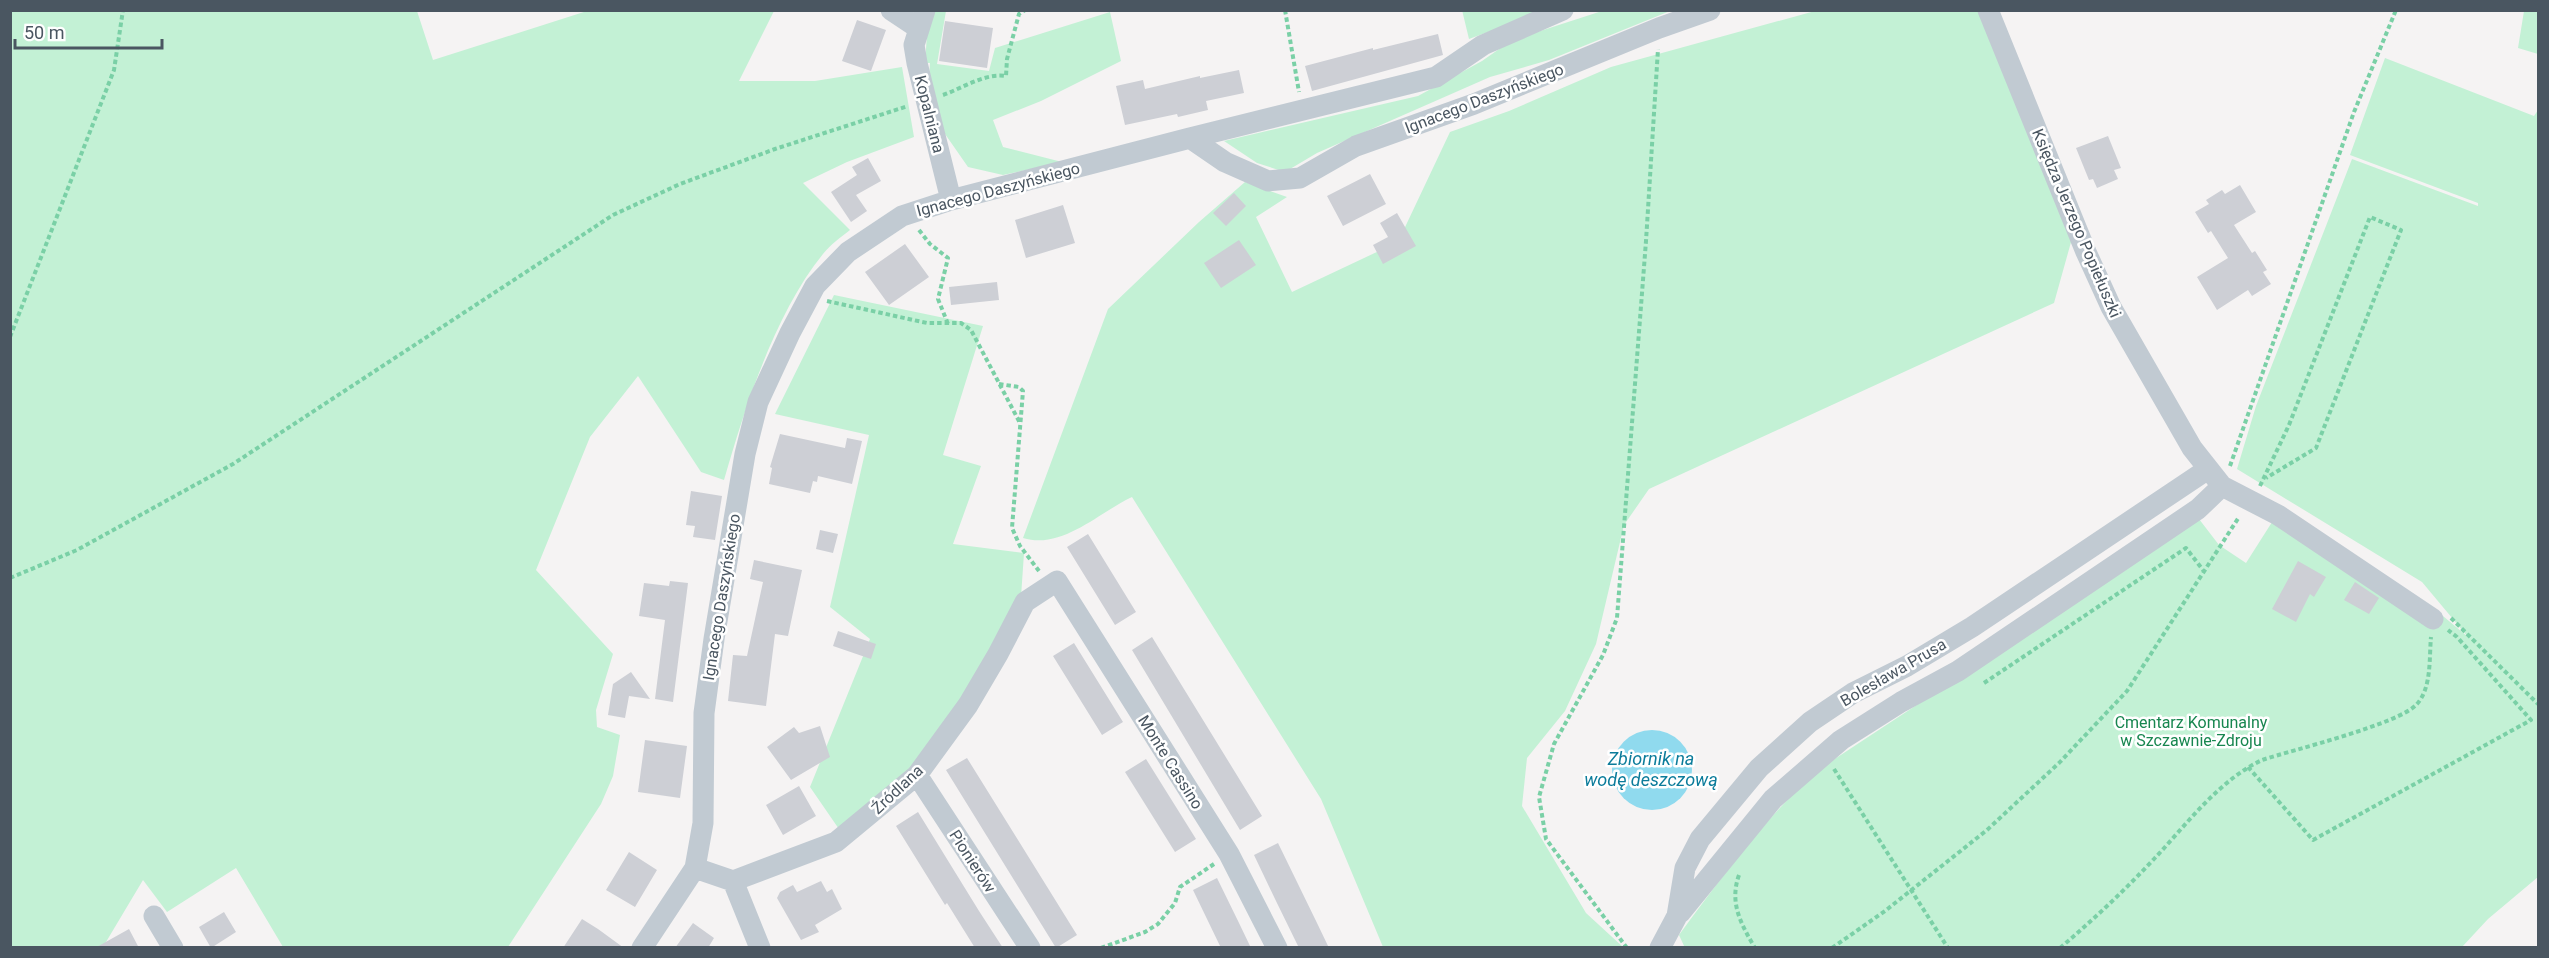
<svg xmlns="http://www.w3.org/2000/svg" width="2549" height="958" font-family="Roboto,sans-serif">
	<rect width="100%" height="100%" fill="#f5f3f3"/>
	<!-- green -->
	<path fill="#c3f1d5" d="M934,10l12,1 -9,53 52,7 6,-23 115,-36 11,49 -80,40 -48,19 10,27 59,15 -59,13 -35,-8 -32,-46 -7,-43 1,-15h-5l2,-28z
		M1462,10l83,1 -76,28z
		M10,11h407l16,49 154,-49h187l-35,70h76l87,-14 12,70 -67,25 -44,21 47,47c-9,7 -20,15 -27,24 -48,59 -78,153 -99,226l-23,-8 -63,-96 -48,61 -54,133 77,84 -17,56 1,17 23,8 -7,41 -12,28 -93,143h-225l-47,-79 -69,44 -24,-32 -40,67h-92z
		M1602,11h68l-121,49 -59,17 -173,76 -32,19 -28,-9 -33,-22 194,-45 64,-35 30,-21z
		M1815,11h166l92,224 -19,68 -405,186 -25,36 -28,119 -31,67 -38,47 -5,48 64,107 37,34h-240l-62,-148 -189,-302c-34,16 -70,53 -109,41l85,-229 91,-87 46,-40 42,15 -31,20 36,75 106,-50 52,-110 59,-21 102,-44z
		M2524,11h14v43l-20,-6z
		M2385,58l149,58 4,-6v767l-50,42 -26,28 -777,1 -6,-13c43,-58 85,-116 139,-165l381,-251 20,26 27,18 28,-44 163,92 31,26 -46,-55 -185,-113 19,-63 96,-247 126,47v-3l-128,-48z
		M834,295l149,31 -40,129 38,11 -28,78 71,9 -3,44 -91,159 -89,76 -31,-45 60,-148 -40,-32 39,-172 -94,-21z"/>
	<!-- water -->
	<path fill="#90daee" d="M1612 770a40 40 0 1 1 80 0a40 40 0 1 1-80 0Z"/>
	<!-- building -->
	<path fill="#cdcfd5" d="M857,20l29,10 -15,41 -29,-10z
		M945,21l48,7 -6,40 -48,-7z
		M1438,34l5,21 -131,36 -7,-25 68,-18v2z
		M1239,70l5,23 -38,8 2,9 -30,7 -1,-3 -52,11 -9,-39 27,-6 2,9 55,-13v2z
		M2108,136l13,32 -7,2 4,9 -21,9 -4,-9 -4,1 -13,-32z
		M868,158l13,23 -25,14 11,16 -16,11 -20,-30 26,-17 -5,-8z
		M1370,174l16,30 -43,22 -16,-30z
		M2240,185l16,27 -22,13 18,28 3,-2 12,19 -4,2 8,12 -19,12 -4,-6 -31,20 -20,-33 31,-19 -17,-27 -3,2 -13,-21 14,-8 -3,-4 16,-10 3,4z
		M1234,193l12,13 -20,20 -13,-13z
		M1063,205l12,38 -49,15 -11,-38z
		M1397,213l19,33 -33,18 -10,-19 15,-8 -8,-14z
		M1239,240l17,25 -35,23 -17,-25z
		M905,244l24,33 -40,28 -24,-33z
		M997,282l2,18 -48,5 -2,-18z
		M780,434l65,14 2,-10 15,3 -10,43 -34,-8 -1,6 -4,-1 -3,12 -41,-9 3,-16 -2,-1z
		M691,491l31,5 -7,44 -22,-3 2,-11 -9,-1z
		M820,530l18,4 -5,19 -17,-4z
		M1088,534l48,78 -21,13 -48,-78z
		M754,560l48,10 -14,66 -13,-2 -9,72 -38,-5 5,-46 14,1 16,-74 -13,-3z
		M2298,561l28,16 -12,20 -4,-3 -14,28 -24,-13z
		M670,581l18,2 -15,119 -18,-3 10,-79 -26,-4 5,-33 25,3z
		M2355,582l24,16 -10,16 -25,-14z
		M838,631l38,13 -5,15 -38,-13z
		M1152,637l110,179 -22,14 -108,-180z
		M1074,643l49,79 -21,13 -49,-79z
		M631,672l19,27 -21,-3 -4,22 -17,-3 5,-31z
		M820,726l10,31 -39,23 -24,-33 27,-20 5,6z
		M645,740l42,6 -7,52 -42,-6z
		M967,758l110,177 -21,13 -110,-178z
		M1146,759l50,80 -21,13 -50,-80z
		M799,786l17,30 -33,19 -17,-30z
		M918,812l61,99 24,37h-28l-28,-45 -2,2 -49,-79z
		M1278,843l39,80 12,25h-30l-23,-47 -22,-46z
		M629,852l28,18 -22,37 -29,-17z
		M1217,878l22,45 12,25h-30l-28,-58z
		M821,881l6,11 5,-3 10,20 -27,16 4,7 -18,8 -24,-42 3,-6 13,-7 4,7z
		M224,912l12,20 -25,16 -12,-21z
		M582,919l16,10 26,19h-61z
		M693,923l21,15 -6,10h-33z
		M129,929l10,19h-44z"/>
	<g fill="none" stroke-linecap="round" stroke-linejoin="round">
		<!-- path -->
		<path stroke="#7ad0a6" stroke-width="4" stroke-dasharray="4.5 3" stroke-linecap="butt" d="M1285,10l14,82
			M943,95c20,-7 41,-22 63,-19l1,-17 12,-45 6,-4
			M919,230l11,14 18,14 -10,41 10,25
			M827,301l100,22h34l10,7 49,93
			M10,337l104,-267 9,-60
			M999,384l20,3 4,4 -11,137 8,18 19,25
			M2230,466l124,-354 42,-102
			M2260,486l29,-61 81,-208 31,13 -85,218 -50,30
			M10,578l67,-28 156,-86 380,-249 67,-31 95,-35 133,-43
			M2451,618l87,86
			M1984,683l202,-135 17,22
			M2248,767l65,73 218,-120 -74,-83 -9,-7
			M1834,769l114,179
			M1739,875c-10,28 2,49 16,73
			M1101,948l44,-16 13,-8 17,-21 5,-16 34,-23
			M1627,948l-81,-109 -7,-42 15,-53 49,-89 14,-37 29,-377 12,-192
			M1832,948l53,-37 102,-81 72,-67 68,-72 112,-174
			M2060,948c33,-28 64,-57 94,-89 33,-35 64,-78 108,-99 30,-10 138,-36 155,-56 15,-17 12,-46 14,-67"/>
		<!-- minor -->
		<path stroke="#c1cad2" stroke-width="21" d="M891,10l27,18
			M925,10l-11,35 3,18 34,137
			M1988,10l98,242 25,55 81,141 30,38 56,29 155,104
			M1190,138l246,-61 47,-32 80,-35
			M917,775l113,173
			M695,868l38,13 103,-39 81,-67 51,-70 30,-51 27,-52 32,-21 172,273 48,94
			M733,881l27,67
			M1680,913l93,-114 68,-59 60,-38 57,-31 240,-162 24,-23
			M154,916l19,32
			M642,948l53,-80 8,-45 1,-110 10,-74 31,-185 13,-52 32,-69 25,-47 33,-34 54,-36 49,-16 239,-62 35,24 43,19 32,-3 56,-32 118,-42 185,-76 51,-18
			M1660,948l17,-32 8,-48 15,-29 59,-71 51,-46 43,-29 54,-27 65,-39 236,-158"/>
	</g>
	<g text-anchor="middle" stroke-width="5" stroke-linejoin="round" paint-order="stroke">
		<!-- street labels -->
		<g font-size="16" fill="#4a5661" stroke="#fff">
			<text transform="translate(1484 98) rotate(-21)" y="6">Ignacego Daszyńskiego</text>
			<text transform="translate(930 114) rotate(76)" y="6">Kopalniana</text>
			<text transform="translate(998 189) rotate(-15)" y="6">Ignacego Daszyńskiego</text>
			<text transform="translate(2077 223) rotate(67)" y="6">Księdza Jerzego Popiełuszki</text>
			<text transform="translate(721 597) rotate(-81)" y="6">Ignacego Daszyńskiego</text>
			<text transform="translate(1893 672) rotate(-30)" y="6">Bolesława Prusa</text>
			<text transform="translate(1171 762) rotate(58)" y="6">Monte Cassino</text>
			<text transform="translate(897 789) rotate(-43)" y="6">Źródlana</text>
			<text transform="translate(973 861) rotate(57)" y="6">Pionierów</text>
		</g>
		<!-- park labels -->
		<g font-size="16" fill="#17864f" stroke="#fff">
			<text x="2191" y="728">Cmentarz Komunalny<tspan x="2191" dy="18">w Szczawnie-Zdroju</tspan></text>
		</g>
		<!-- water labels -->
		<g font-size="18" font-style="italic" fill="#0c7c9b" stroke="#fff">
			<text x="1651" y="765">Zbiornik na<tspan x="1651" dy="21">wodę deszczową</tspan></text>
		</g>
	</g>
	<!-- border -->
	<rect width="2549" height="958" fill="none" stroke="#4a5661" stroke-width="24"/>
	<!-- scale -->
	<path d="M15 39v9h147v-9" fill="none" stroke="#4a5661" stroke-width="3"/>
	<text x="24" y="39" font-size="18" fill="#4a5661" stroke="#ffffff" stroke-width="4.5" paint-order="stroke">50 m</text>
</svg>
